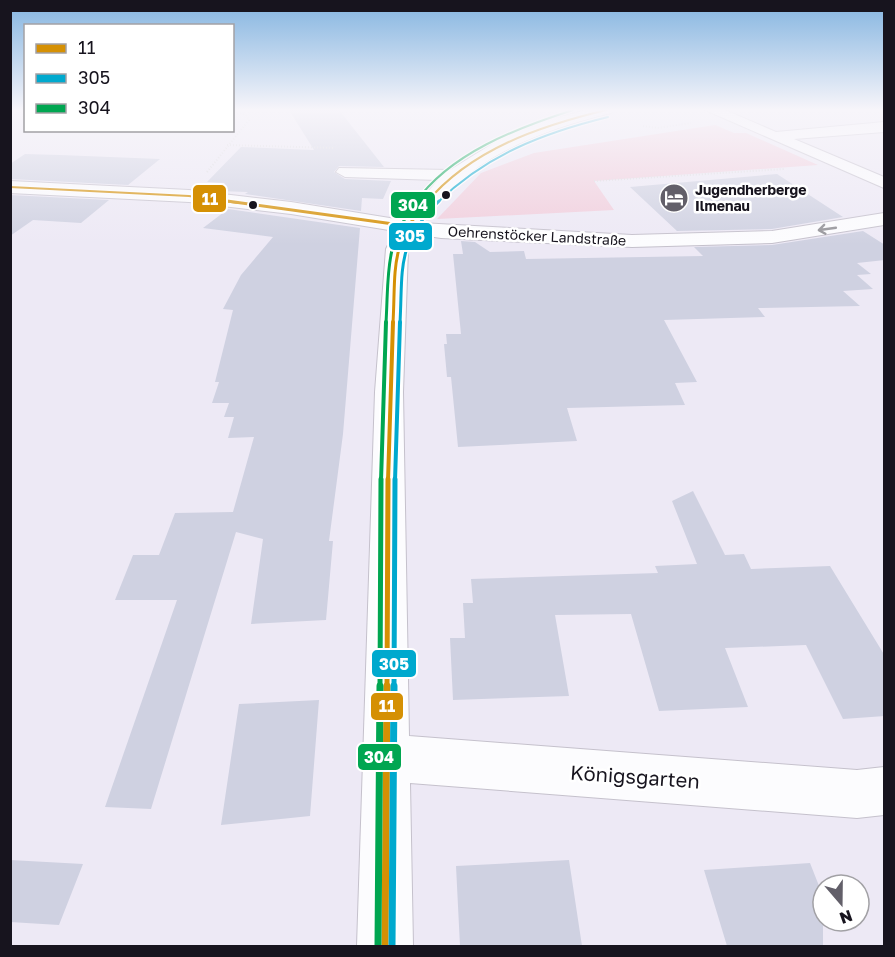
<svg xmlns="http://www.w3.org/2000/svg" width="895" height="957" font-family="'Golos Text',sans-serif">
	<rect width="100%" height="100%" fill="#ede9f5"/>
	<!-- green -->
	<path fill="#f1cedc" d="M715,125l19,8h12l72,32 -224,16 20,29 -177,9 44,-46 53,-20z"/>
	<!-- building -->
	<path fill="#cfd1e1" d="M289,110h50l45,57 -45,-1 -5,6 11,7 46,2 -8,18 -21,-1 -1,13 -116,-17 3,-2 -30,-1 7,-8 -18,-1 34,-35 73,3z
		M25,154l35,1 100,4 -32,26 -118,-6v-15z
		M777,174l66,43 -71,12 -95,2 -47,-44z
		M10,195l99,5 -28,23 -48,-3 -23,16z
		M228,209l132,19 -17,206 -14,107h4l-7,79 -75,4 12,-85 -27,-7 -85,277 -46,-2 72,-207h-62l18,-45h26l16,-42 58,-1 21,-75 -26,1 6,-21h-10l5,-14h-17l7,-21h-4l18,-72 -10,-1 18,-34 32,-38 -70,-9z
		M863,231l22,14v15l-28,3 14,11 -14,1 16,14 -30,2 17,15 -102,2 7,9 -101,3 33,62 -22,1 10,22 -118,3 10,33 -119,6 -7,-70h-4l-3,-33h3l-1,-10h15l-8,-80h10l-2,-13 14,1 15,10 34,-1 2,8 177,-3 -9,-9 78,-2z
		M693,491l32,64 19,-1 7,15 79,-3 55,90v60l-42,3 -37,-74 -81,3 23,59 -89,4 -28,-97 -76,1 14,81 -116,4 -3,-62h15l-2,-35h10l-2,-24 187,-6 -3,-7 42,-2 -25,-63z
		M319,700l-9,116 -89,9 18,-121z
		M10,860l73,4 -24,61 -49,-3z
		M569,860l13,86h-122l-4,-80z
		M810,863l13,33v50h-96l-23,-76z"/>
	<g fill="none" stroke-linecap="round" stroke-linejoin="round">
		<!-- minor casing -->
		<g stroke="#c5c1cc" stroke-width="2">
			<path id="minor" d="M586,110h27l-2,3c-75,19 -143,45 -190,110l211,12 140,-4 112,-18v12l-112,18 -140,4 -191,-9 -27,-4 -6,15 -5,143 6,344 448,34 27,-3v48l-27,3 -447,-35 3,163h-56l18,-554 11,-143 9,-18 -104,-17 -102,-12 -179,-9v-12l179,9 102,12 111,18 36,-40 -93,-3 -9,-5 3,-4 111,2 50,-31 48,-19z
				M705,110h20l51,22 108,-10v10l-90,7 90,38v11z"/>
		</g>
		<!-- path -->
		<path stroke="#dcdbde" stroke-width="2" stroke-dasharray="1 2" stroke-linecap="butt" d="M18,110h8
			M643,126l14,2 34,-5
			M227,145l108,3
			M207,172l42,-52 -4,-6h-13
			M594,181l190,-12"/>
		<!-- minor -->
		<use href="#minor" fill="#fcfcfe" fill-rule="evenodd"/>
		<!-- bus-1-far4 casing -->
		<g stroke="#fff" stroke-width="4.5">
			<path id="bus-1-far4" d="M10,187l179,9 49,7
				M426,203c45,-54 114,-77 180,-93"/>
		</g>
		<!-- bus-1-far3 casing -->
		<g stroke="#fff" stroke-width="6">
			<path id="bus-1-far3" d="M227,201l181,25
				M393,323c3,-54 -4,-78 34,-122"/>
		</g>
		<!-- bus-1-far2 casing -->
		<g stroke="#fff" stroke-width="8">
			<path id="bus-1-far2" d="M388,481l5,-159"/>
		</g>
		<!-- bus-1-far1 casing -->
		<g stroke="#fff" stroke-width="10">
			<path id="bus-1-far1" d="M387,687l1,-208"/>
		</g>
		<!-- bus-1 casing -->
		<g stroke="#fff" stroke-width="11">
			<path id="bus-1" d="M385,946l2,-260"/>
		</g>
		<!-- bus-2-far4 casing -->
		<g stroke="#fff" stroke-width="4.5">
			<path id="bus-2-far4" d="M437,203c49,-48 106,-70 171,-86"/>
		</g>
		<!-- bus-2-far3 casing -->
		<g stroke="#fff" stroke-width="6">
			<path id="bus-2-far3" d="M400,323c3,-56 -4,-79 39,-122"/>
		</g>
		<!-- bus-2-far2 casing -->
		<g stroke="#fff" stroke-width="8">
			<path id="bus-2-far2" d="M395,481l5,-159"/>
		</g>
		<!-- bus-2-far1 casing -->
		<g stroke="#fff" stroke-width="10">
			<path id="bus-2-far1" d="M394,687l1,-208"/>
		</g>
		<!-- bus-2 casing -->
		<g stroke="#fff" stroke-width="11">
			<path id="bus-2" d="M392,946l2,-260"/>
		</g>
		<!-- bus-3-far4 casing -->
		<g stroke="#fff" stroke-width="4.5">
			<path id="bus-3-far4" d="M415,203c35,-50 102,-75 158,-93"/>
		</g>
		<!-- bus-3-far3 casing -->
		<g stroke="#fff" stroke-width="6">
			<path id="bus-3-far3" d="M386,323c3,-52 -2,-77 30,-122"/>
		</g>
		<!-- bus-3-far2 casing -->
		<g stroke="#fff" stroke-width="8">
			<path id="bus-3-far2" d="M381,481l5,-159"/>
		</g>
		<!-- bus-3-far1 casing -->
		<g stroke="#fff" stroke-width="10">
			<path id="bus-3-far1" d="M380,687l1,-208"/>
		</g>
		<!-- bus-3 casing -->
		<g stroke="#fff" stroke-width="11">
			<path id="bus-3" d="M378,946l2,-260"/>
		</g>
		<!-- bus-1-far4 -->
		<use href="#bus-1-far4" stroke="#d59004" stroke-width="2"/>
		<!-- bus-1-far3 -->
		<use href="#bus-1-far3" stroke="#d59004" stroke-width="3"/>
		<!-- bus-1-far2 -->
		<use href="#bus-1-far2" stroke="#d59004" stroke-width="4"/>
		<!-- bus-1-far1 -->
		<use href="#bus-1-far1" stroke="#d59004" stroke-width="5"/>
		<!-- bus-1 -->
		<use href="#bus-1" stroke="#d59004" stroke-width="7"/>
		<!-- bus-2-far4 -->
		<use href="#bus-2-far4" stroke="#00a9ce" stroke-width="2"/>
		<!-- bus-2-far3 -->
		<use href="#bus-2-far3" stroke="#00a9ce" stroke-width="3"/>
		<!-- bus-2-far2 -->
		<use href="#bus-2-far2" stroke="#00a9ce" stroke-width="4"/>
		<!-- bus-2-far1 -->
		<use href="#bus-2-far1" stroke="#00a9ce" stroke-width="5"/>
		<!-- bus-2 -->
		<use href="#bus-2" stroke="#00a9ce" stroke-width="7"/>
		<!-- bus-3-far4 -->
		<use href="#bus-3-far4" stroke="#00a651" stroke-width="2"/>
		<!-- bus-3-far3 -->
		<use href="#bus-3-far3" stroke="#00a651" stroke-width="3"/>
		<!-- bus-3-far2 -->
		<use href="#bus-3-far2" stroke="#00a651" stroke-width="4"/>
		<!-- bus-3-far1 -->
		<use href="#bus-3-far1" stroke="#00a651" stroke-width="5"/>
		<!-- bus-3 -->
		<use href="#bus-3" stroke="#00a651" stroke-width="7"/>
	</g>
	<!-- one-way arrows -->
	<defs><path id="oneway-shaft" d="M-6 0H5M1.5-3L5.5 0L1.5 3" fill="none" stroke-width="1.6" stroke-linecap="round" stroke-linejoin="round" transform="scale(1.5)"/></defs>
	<use stroke="#959499" href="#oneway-shaft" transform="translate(827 229) rotate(172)"/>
	<!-- sky -->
	<linearGradient id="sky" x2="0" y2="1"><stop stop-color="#83b4e0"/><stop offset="0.45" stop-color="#f7f5fa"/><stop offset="1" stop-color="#f7f5fa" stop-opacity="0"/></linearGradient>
	<rect width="895" height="244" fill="url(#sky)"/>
	<!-- icons -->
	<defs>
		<g id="hotel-disc" transform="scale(1.5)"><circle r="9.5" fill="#625f69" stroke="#fff"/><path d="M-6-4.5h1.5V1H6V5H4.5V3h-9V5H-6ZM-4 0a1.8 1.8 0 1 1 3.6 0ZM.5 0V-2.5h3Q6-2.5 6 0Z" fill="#fff"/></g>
	</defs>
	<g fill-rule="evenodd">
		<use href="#hotel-disc" x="674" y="198"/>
	</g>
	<!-- markers -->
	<g fill="#17141e" stroke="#fff" stroke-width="2">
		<circle cx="446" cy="195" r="5"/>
		<circle cx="253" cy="205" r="5"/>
	</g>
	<g text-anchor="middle" stroke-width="5" stroke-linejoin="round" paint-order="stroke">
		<!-- far-poi labels -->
		<g font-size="14" font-weight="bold" fill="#17141e" stroke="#fff" text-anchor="start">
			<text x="695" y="195">Jugendherberge<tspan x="695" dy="16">Ilmenau</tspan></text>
		</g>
		<!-- far-street labels -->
		<g font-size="14" fill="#17141e" stroke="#fff">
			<text transform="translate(537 236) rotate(3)" y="5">Oehrenstöcker Landstraße</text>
		</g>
		<!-- near-street labels -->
		<g font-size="20" fill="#17141e" stroke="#fff">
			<text transform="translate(635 777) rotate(4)" y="7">Königsgarten</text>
		</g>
	</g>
	<g stroke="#fff" stroke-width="2">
		<rect x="192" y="184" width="35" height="29" rx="6" fill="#d59004"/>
		<rect x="390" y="191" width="46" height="28" rx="6" fill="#00a651"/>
		<rect x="388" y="222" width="45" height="29" rx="6" fill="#00a9ce"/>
		<rect x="371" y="649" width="46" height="29" rx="6" fill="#00a9ce"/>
		<rect x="370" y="692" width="34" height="29" rx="6" fill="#d59004"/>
		<rect x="357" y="743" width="45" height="28" rx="6" fill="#00a651"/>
	</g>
	<g font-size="16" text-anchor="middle" font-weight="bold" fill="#fff">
		<text x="210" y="205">11</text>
		<text x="413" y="211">304</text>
		<text x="410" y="242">305</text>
		<text x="394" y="670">305</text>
		<text x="387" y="712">11</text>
		<text x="379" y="763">304</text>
	</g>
	<!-- border -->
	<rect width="895" height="957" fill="none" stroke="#17141e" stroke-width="24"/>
	<!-- legend -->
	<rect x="24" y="24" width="210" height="108" fill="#ffffff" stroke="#a2a1a5" stroke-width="1.5"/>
	<rect x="36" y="44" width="30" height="9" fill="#d59004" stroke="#a2a1a5" stroke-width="1.5"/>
	<text x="78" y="54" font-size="18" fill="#17141e">11</text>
	<rect x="36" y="74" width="30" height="9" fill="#00a9ce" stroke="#a2a1a5" stroke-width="1.5"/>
	<text x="78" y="84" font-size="18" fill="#17141e">305</text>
	<rect x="36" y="104" width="30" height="9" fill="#00a651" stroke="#a2a1a5" stroke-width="1.5"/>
	<text x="78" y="114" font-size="18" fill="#17141e">304</text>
	<!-- north arrow -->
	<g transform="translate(841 903) rotate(160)"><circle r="28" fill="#ffffff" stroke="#a2a1a5" stroke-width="1.5"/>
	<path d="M0-4.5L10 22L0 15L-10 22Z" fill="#625f69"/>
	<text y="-9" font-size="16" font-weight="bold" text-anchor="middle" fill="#17141e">N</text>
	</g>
</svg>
